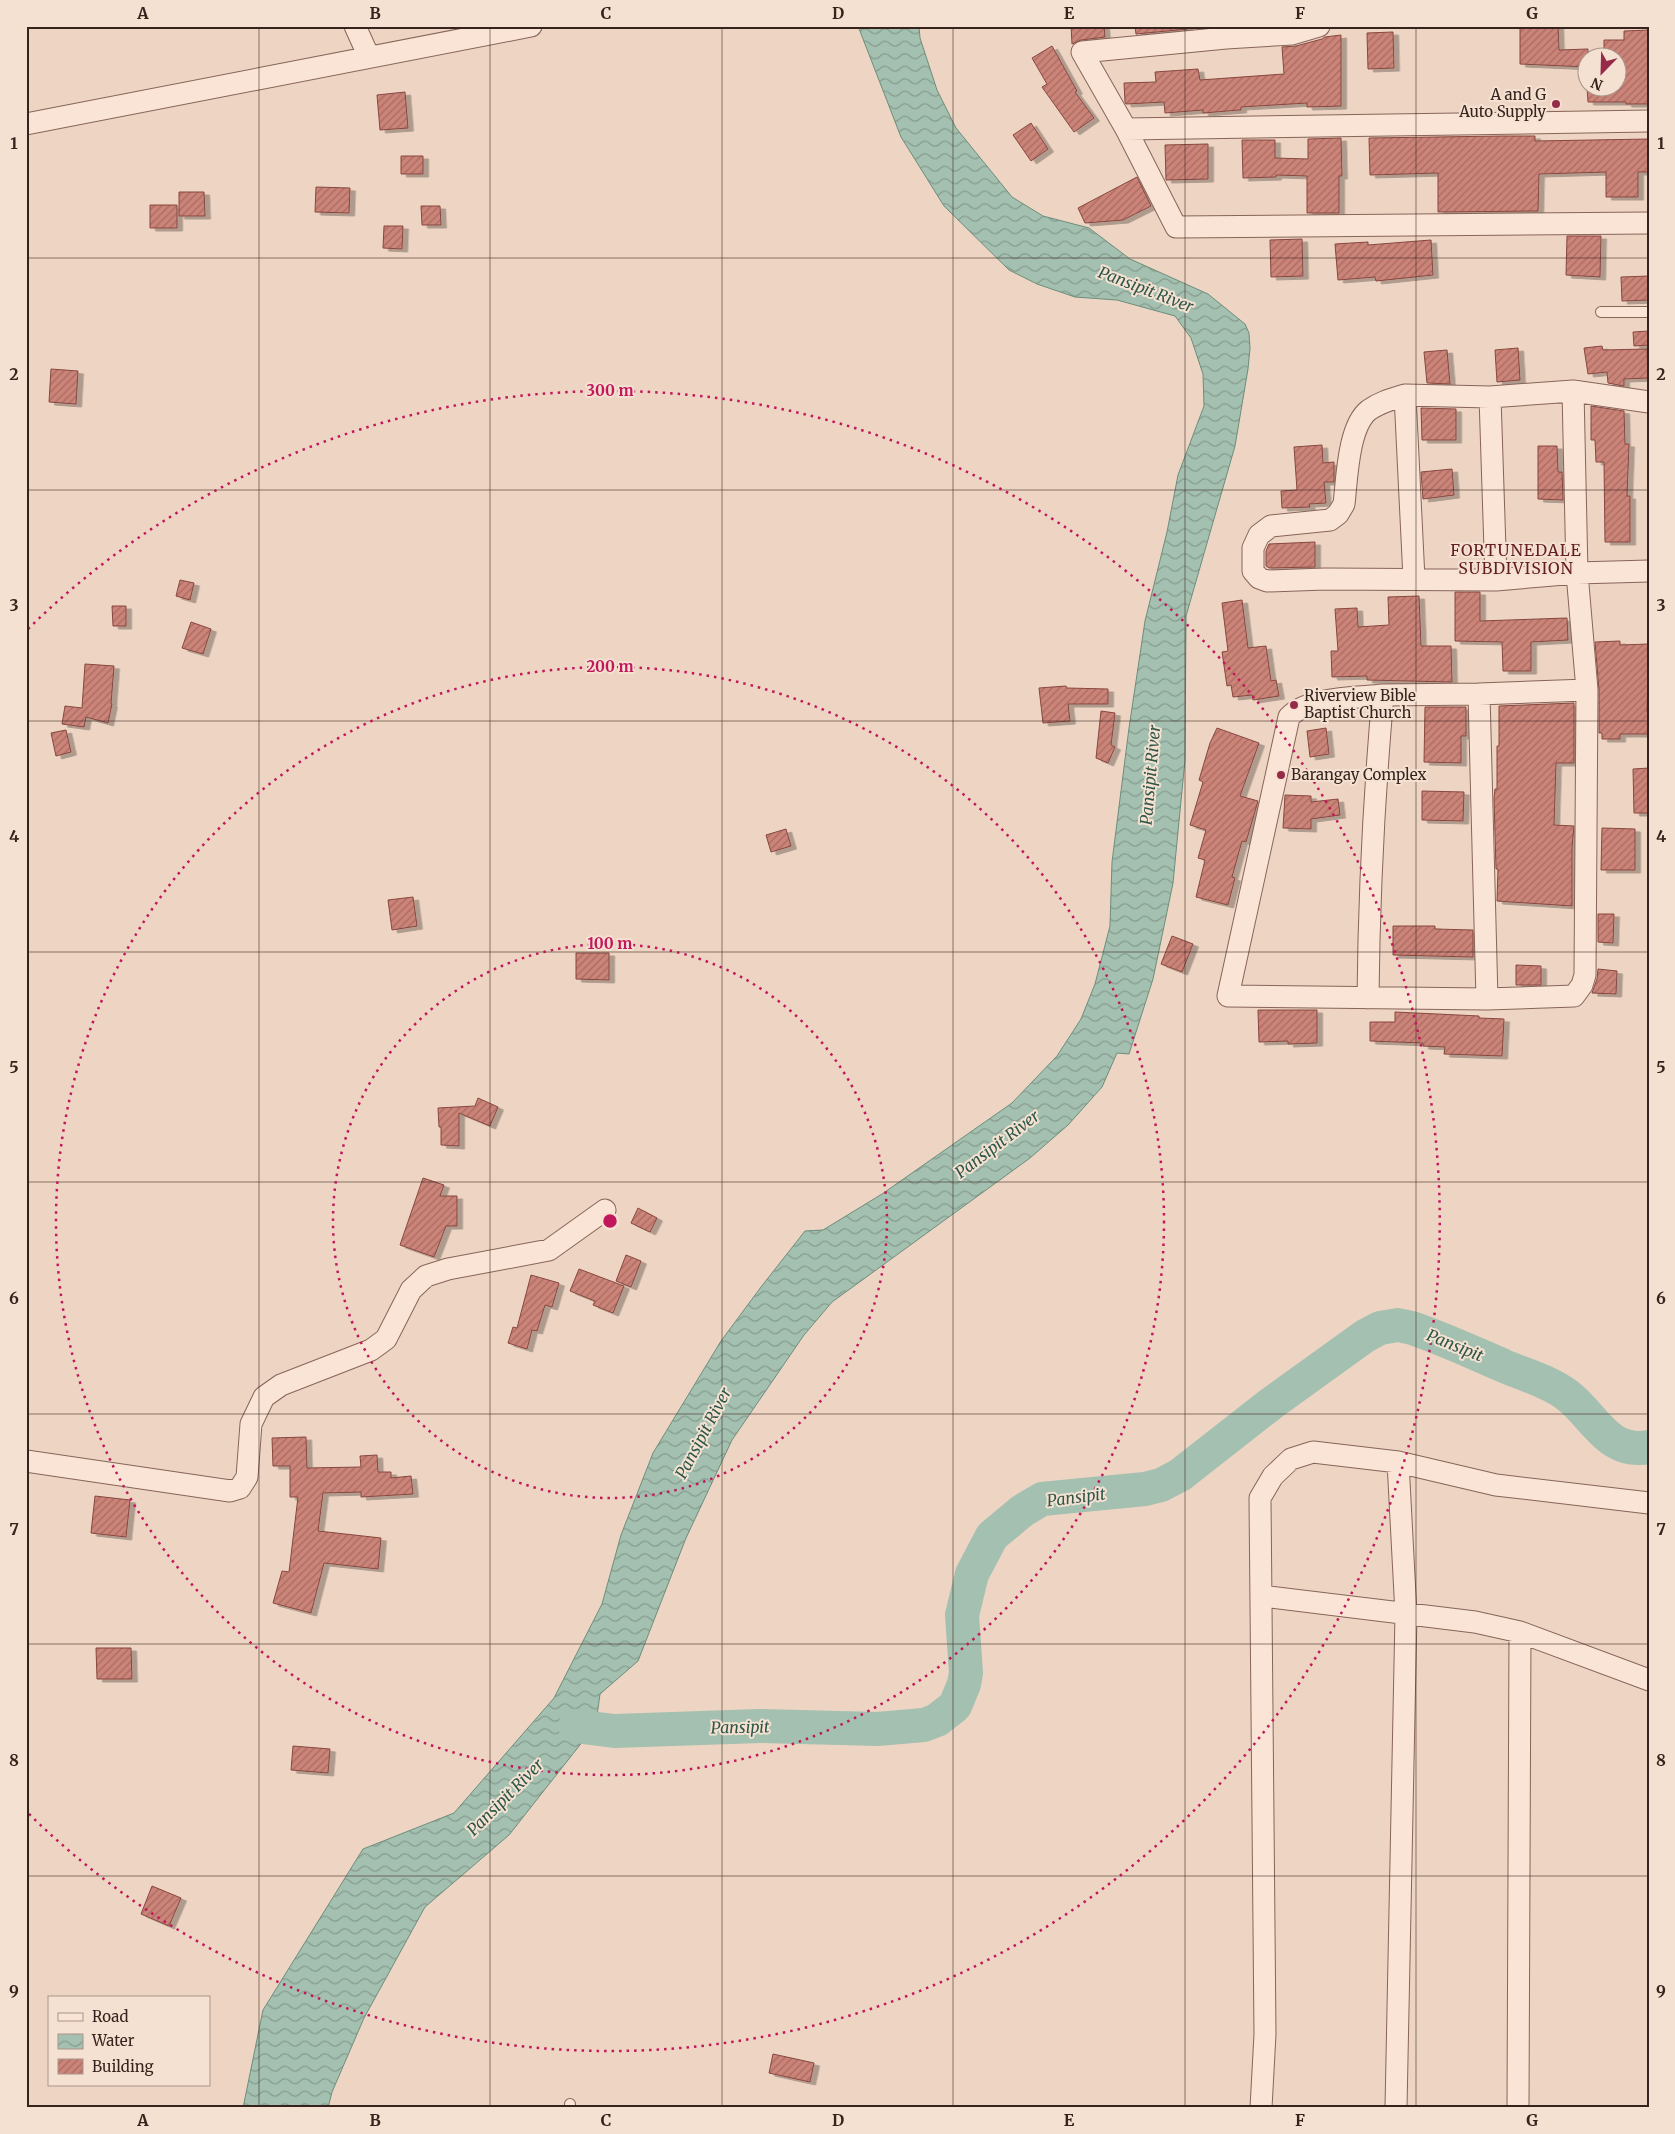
<svg xmlns="http://www.w3.org/2000/svg" width="1675" height="2134" font-family="Merriweather,serif">
	<defs>
		<pattern id="water-waves" width="16" height="10" patternUnits="userSpaceOnUse" patternTransform="scale(1.25)"><rect width="16" height="10" fill="#a4c0b0"/><path d="M0 5q4-4 8 0t8 0" fill="none" stroke="#869c8f"/></pattern>
		<pattern id="building-hatch" width="6" height="6" patternUnits="userSpaceOnUse" patternTransform="scale(1.25)"><rect width="6" height="6" fill="#cc8378"/><path d="M-1 1l2-2M0 6l6-6M5 7l2-2" fill="none" stroke="#a66b62"/></pattern>
		<filter id="shadow"><feDropShadow dx="5.5" dy="3" stdDeviation="0" flood-color="#0004"/></filter>
	</defs>
	<rect width="100%" height="100%" fill="#eed4c2"/>
	<!-- water -->
	<path fill="url(#water-waves)" stroke="#6b8e7c" d="M858,26h61l1,12 17,52 19,38 56,69 31,19 46,12 41,31 78,35 37,30 4,9 1,15 -2,21 -13,77 -49,170 -1,144 -12,123 -20,96 -24,75 -12,-1 -15,34 -34,38 -38,33 -198,144 -28,33 -72,105 -46,98 -48,123 -38,33 -3,22 8,26 -22,-1 -74,94 -84,72 -61,111 -32,74 -4,16h-85l20,-98 100,-161 91,-36 100,-115 48,-94 19,-69 32,-82 68,-112 40,-54 44,-56 18,-1 59,-36 130,-91 45,-47 24,-37 14,-35 15,-58 2,-64 17,-134 16,-107 22,-89 11,-57 26,-69 -1,-32 -12,-36 -16,-22 -58,-16 -42,-3 -38,-13 -28,-14 -65,-64 -43,-69z"/>
	<g fill="none" stroke-linecap="round" stroke-linejoin="round">
		<!-- river -->
		<path stroke="#a4c0b0" stroke-width="34" d="M575,1726l39,5 146,-5 117,3 47,-4 13,-5 18,-14 9,-22 2,-11 -4,-58 10,-41 20,-38 30,-25 20,-12 103,-10 16,-4 19,-10 92,-72 93,-67 15,-8 18,-3 14,3c32,11 62,25 92,38 21,9 44,15 63,29 27,20 40,60 82,52"/>
	</g>
	<!-- building -->
	<path fill="url(#building-hatch)" stroke="#86473f" filter="url(#shadow)" d="M1071,26h33l1,11 -24,3 -9,4z
		M1135,26h53v3l-52,5z
		M1520,26h38l1,24 29,-1v18l-68,-3z
		M1649,30v74h-23v-2h-38l-1,-14h31v-30h-14v-18h20v-9z
		M1393,32l1,36 -26,1 -1,-36z
		M1341,35v71l-34,1v-4l-66,4v3h-2l-36,3v-3l-38,3 -1,-11 -38,2 -1,-2 -1,-19 32,-1 -1,-10 43,-3 2,11 84,-6 -2,-27 14,-1 26,-7 3,-2z
		M1052,46l25,45 -2,1 19,26 -20,14 -32,-45 5,-3 -15,-26z
		M405,92l3,36 -28,2 -3,-35z
		M1031,123l17,26 -17,12 -18,-26z
		M1502,136h33v5l114,-2v33h-11v25h-32v-25l-67,2 -1,37 -100,1v-39l-68,2 -1,-37z
		M1341,138l1,38h-3v37h-32v-37l-31,-1v2l-33,1 -1,-38h33v18l33,1v-20z
		M1208,144v35l-42,1 -1,-35z
		M401,156h22v18h-22z
		M1137,177l14,29 -28,14 -38,3 -7,-15z
		M316,187l34,1 -1,25 -34,-1z
		M179,192h25l1,24h-26z
		M150,205h27v23h-27z
		M421,206h19l1,19h-19z
		M384,226h19l-1,23 -19,-1z
		M1567,236h34l-1,41 -34,-2z
		M1302,239l1,37 -32,1 -1,-37z
		M1431,240l2,35 -57,6 -1,-4 -37,3 -3,-36 33,-2v3z
		M1649,276v24l-27,1 -1,-24z
		M1649,331v14l-15,1 -1,-14z
		M1602,346l1,4 44,-1 1,29 -24,1v7l-16,-3 -1,-11 -19,2 -4,-26z
		M1518,348l2,32 -23,2 -2,-32z
		M1447,350l3,34 -23,-1 -3,-31z
		M51,369l27,2 -2,33 -27,-2z
		M1591,406l33,5 1,33h4l-2,52h3v46h-25l-1,-80h-8l-1,-22h-4z
		M1421,408l35,1v31h-34z
		M1322,445l1,18 11,-1v20h-10l2,21 -17,1 1,3 -28,1 -1,-17 16,-1 -3,-43z
		M1538,446h19l1,26h4l1,28 -25,-1z
		M1452,469l2,26 -31,4 -2,-27z
		M1315,542v25l-46,1 -3,-2v-15l3,-7z
		M180,580l14,3 -4,17 -14,-4z
		M1455,592h25v29l87,-3 1,22 -37,2v29h-28l-1,-29 -47,-1z
		M1419,596l2,50h30l1,36 -85,-2v-4l-35,1 -1,-26h7l-3,-42 22,-1 1,19 31,-2 -1,-28z
		M1242,600l6,48 18,-2 5,35 5,-1 3,16 -26,4 -1,-5 -19,2 -2,-12 -4,1 -5,-34 6,-1 -6,-48z
		M112,606h14v20h-13z
		M191,622l20,7 -8,25 -21,-6z
		M1620,641v4l29,-1 -2,68h2v22h-29v5h-18v-6h-3v-43l-4,-48z
		M85,664l29,2 -3,38h1l-4,19 -22,-6 -2,10 -22,-3 3,-18 17,2z
		M1066,686l1,2 41,1v15h-40l2,17 -27,2 -4,-35z
		M1574,703v60h-18l-2,62 20,1 -2,21v59l-75,-5 1,-32h-2l-2,-71 1,-9h2v-43h2v-40z
		M1425,707h41v29h-5v27l-37,-1z
		M1101,711l14,2 -4,32 4,2 -7,16 -12,-5z
		M1217,728l42,15 -19,53 18,5 -12,41 -4,-1 -10,36 3,1 -7,27 -32,-8 9,-37 -7,-2 8,-28 -16,-5 13,-43 -4,-2 11,-37z
		M1326,728l3,26 -19,3 -3,-26z
		M66,730l5,22 -15,4 -5,-23z
		M1649,768v45h-15l-1,-44z
		M1422,791l42,1 -1,29 -41,-1z
		M1285,795l26,1v6l27,-3 2,16 -29,4v10l-28,-1z
		M1602,828l33,1v41h-34z
		M786,829l5,17 -20,6 -5,-17z
		M413,897l4,29 -25,4 -4,-30z
		M1598,914h16l-1,29 -15,-1z
		M1393,926h42v3l38,1v27l-80,-2z
		M1172,936l21,8 -11,28 -21,-8z
		M576,953h33v27l-33,-1z
		M1516,965l25,1v19h-25z
		M1598,969l19,2 -1,23 -24,-1 5,-14z
		M1258,1010h59v33l-29,1v-3l-29,1z
		M1395,1012l84,4v2l25,1 -2,37 -58,-2 1,-7 -22,-1v-3l-53,-2v-19h25z
		M478,1098l20,9 -8,19 -31,-13v33l-18,-1v-18h-2l-1,-19 37,-2z
		M423,1178l21,7 -4,11h17v30h-11l-12,31 -34,-12z
		M638,1208l19,10 -7,14 -19,-9z
		M626,1255l15,6 -10,26 -15,-6z
		M579,1269l45,17 -11,27 -20,-8 2,-4 -25,-10z
		M531,1275l28,8 -7,24 -7,-2 -8,26 -5,-1 -5,19 -19,-6 5,-16 4,1z
		M306,1437l1,31 54,-1 -1,-11 17,-1 1,17h13v6l20,-2 2,18 -52,3v-5l-38,1 -5,38 63,7 -3,31 -54,-6 -13,50 -38,-10 9,-32 7,1 9,-75h-8v-31h-17l-1,-28z
		M95,1496l35,4 -4,37 -35,-4z
		M96,1648h35l1,31h-35z
		M293,1746l37,3 -2,24 -37,-3z
		M152,1886l29,12 -12,28 -28,-12z
		M773,2054l41,9 -4,19 -41,-9z"/>
	<g fill="none" stroke-linecap="round" stroke-linejoin="round">
		<!-- lane casing -->
		<g stroke="#876559" stroke-width="12">
			<path id="lane" d="M1601,312h48
				M570,2108v-4"/>
		</g>
		<!-- street casing -->
		<g stroke="#876559" stroke-width="23">
			<path id="street" d="M355,26l14,31
				M1319,26l-27,8 -66,4 -144,14 44,77 50,98 473,-4
				M26,124l505,-98
				M1126,129l523,-8
				M1405,395c-13,4 -25,7 -36,15 -21,16 -22,69 -25,94l-6,10 -8,6 -59,6 -12,9 -6,13v23l6,7 8,3 58,-2 171,1 81,-7 72,-2
				M1490,397l6,183
				M1414,579l-9,-184 85,2 83,-6 76,11
				M1383,695c-27,3 -76,2 -94,22l-61,279 259,3 87,-3 8,-11 3,-10 2,-285 -10,-117 -4,-182
				M1368,998c1,-101 6,-202 15,-303l96,-1
				M1487,999l-8,-305 108,-4
				M26,1461l204,30 10,-3 7,-11 4,-53 13,-27 17,-12 90,-35 15,-11 25,-49 15,-14 22,-7 101,-19 56,-40
				M1262,1596l213,26 45,10 129,48
				M1261,2108l4,-74 -5,-536 13,-22 18,-17 22,-7 85,10 98,23 153,18
				M1396,2108l10,-494 -8,-152
				M1518,2108l2,-476"/>
		</g>
		<!-- lane -->
		<use href="#lane" stroke="#f9e4d5" stroke-width="10"/>
		<!-- street -->
		<use href="#street" stroke="#f9e4d5" stroke-width="21"/>
	</g>
	<!-- grid -->
	<path fill="none" stroke="#37231d" stroke-width="1" stroke-opacity="0.55" d="M259,26v2082M490,26v2082M722,26v2082M953,26v2082M1185,26v2082M1416,26v2082M26,258h1623M26,490h1623M26,721h1623M26,952h1623M26,1182h1623M26,1414h1623M26,1644h1623M26,1876h1623"/>
	<!-- distance rings -->
	<g fill="none" stroke="#c2185b" stroke-width="2.5" stroke-dasharray="2.5 5">
		<circle cx="610" cy="1221" r="277"/>
		<circle cx="610" cy="1221" r="554"/>
		<path d="M28 629A830 830 0 1 1 28 1813"/>
	</g>
	<!-- markers -->
	<g fill="#962a49" stroke="#f5e1d2" stroke-width="2">
		<circle cx="1556" cy="104" r="5"/>
		<circle cx="1294" cy="705" r="5"/>
		<circle cx="1281" cy="775" r="5"/>
	</g>
	<g text-anchor="middle" stroke-width="4" stroke-linejoin="round" paint-order="stroke">
		<!-- poi labels -->
		<g font-size="15" fill="#37231d" stroke="#f5e1d2" text-anchor="start">
			<text x="1546" y="100" text-anchor="end">A and G<tspan x="1546" dy="17">Auto Supply</tspan></text>
			<text x="1304" y="701">Riverview Bible<tspan x="1304" dy="17">Baptist Church</tspan></text>
			<text x="1291" y="780">Barangay Complex</text>
		</g>
		<!-- water labels -->
		<g font-size="16" font-style="italic" fill="#2d5748" stroke="#f5e1d2">
			<text transform="translate(1146 289) rotate(21)" y="6">Pansipit River</text>
			<text transform="translate(1150 775) rotate(-85)" y="6">Pansipit River</text>
			<text transform="translate(997 1144) rotate(-37)" y="6">Pansipit River</text>
			<text transform="translate(1455 1345) rotate(22)" y="6">Pansipit</text>
			<text transform="translate(703 1433) rotate(-62)" y="6">Pansipit River</text>
			<text transform="translate(1076 1497) rotate(-7)" y="6">Pansipit</text>
			<text transform="translate(740 1727) rotate(-1)" y="6">Pansipit</text>
			<text transform="translate(505 1797) rotate(-45)" y="6">Pansipit River</text>
		</g>
		<!-- neighbourhood labels -->
		<g font-size="16" letter-spacing="1" fill="#641d22" stroke="#f5e1d2">
			<text x="1516" y="556">FORTUNEDALE<tspan x="1516" dy="18">SUBDIVISION</tspan></text>
		</g>
	</g>
	<circle cx="610" cy="1221" r="8" fill="#c2185b" stroke="#f5e1d2" stroke-width="2.5"/>
	<g font-size="15" text-anchor="middle" font-weight="bold" fill="#c2185b" stroke="#f5e1d2" stroke-width="4" stroke-linejoin="round" paint-order="stroke">
		<text x="610" y="396">300 m</text>
		<text x="610" y="672">200 m</text>
		<text x="610" y="949">100 m</text>
	</g>
	<!-- border -->
	<rect width="1675" height="2134" fill="none" stroke="#f5e1d2" stroke-width="55"/>
	<!-- legend -->
	<rect x="48" y="1996" width="162" height="90" fill="#f5e1d2" stroke="#a9958a"/>
	<rect x="58" y="2013" width="25" height="8" fill="#f9e4d5" stroke="#a9958a"/>
	<text x="92" y="2022" font-size="15" fill="#37231d">Road</text>
	<rect x="58" y="2034" width="25" height="15" fill="url(#water-waves)" stroke="#a9958a"/>
	<text x="92" y="2046" font-size="15" fill="#37231d">Water</text>
	<rect x="58" y="2059" width="25" height="15" fill="url(#building-hatch)" stroke="#a9958a"/>
	<text x="92" y="2072" font-size="15" fill="#37231d">Building</text>
	<!-- north arrow -->
	<g transform="translate(1602 72) rotate(203)"><circle r="24" fill="#f5e1d2" stroke="#a9958a"/>
	<path d="M0-4L9 19L0 12L-9 19Z" fill="#962a49"/>
	<text y="-8" font-size="14" font-weight="bold" text-anchor="middle" fill="#37231d">N</text>
	</g>
	<rect x="28" y="28" width="1620" height="2078" fill="none" stroke="#37231d" stroke-width="2"/>
	<g font-size="16" text-anchor="middle" font-weight="bold" fill="#37231d">
		<text x="143" y="19">A</text>
		<text x="375" y="19">B</text>
		<text x="606" y="19">C</text>
		<text x="838" y="19">D</text>
		<text x="1069" y="19">E</text>
		<text x="1300" y="19">F</text>
		<text x="1532" y="19">G</text>
		<text x="14" y="149">1</text>
		<text x="1661" y="149">1</text>
		<text x="14" y="380">2</text>
		<text x="1661" y="380">2</text>
		<text x="14" y="611">3</text>
		<text x="1661" y="611">3</text>
		<text x="14" y="842">4</text>
		<text x="1661" y="842">4</text>
		<text x="14" y="1073">5</text>
		<text x="1661" y="1073">5</text>
		<text x="14" y="1304">6</text>
		<text x="1661" y="1304">6</text>
		<text x="14" y="1535">7</text>
		<text x="1661" y="1535">7</text>
		<text x="14" y="1766">8</text>
		<text x="1661" y="1766">8</text>
		<text x="14" y="1997">9</text>
		<text x="1661" y="1997">9</text>
		<text x="143" y="2126">A</text>
		<text x="375" y="2126">B</text>
		<text x="606" y="2126">C</text>
		<text x="838" y="2126">D</text>
		<text x="1069" y="2126">E</text>
		<text x="1300" y="2126">F</text>
		<text x="1532" y="2126">G</text>
	</g>
</svg>
